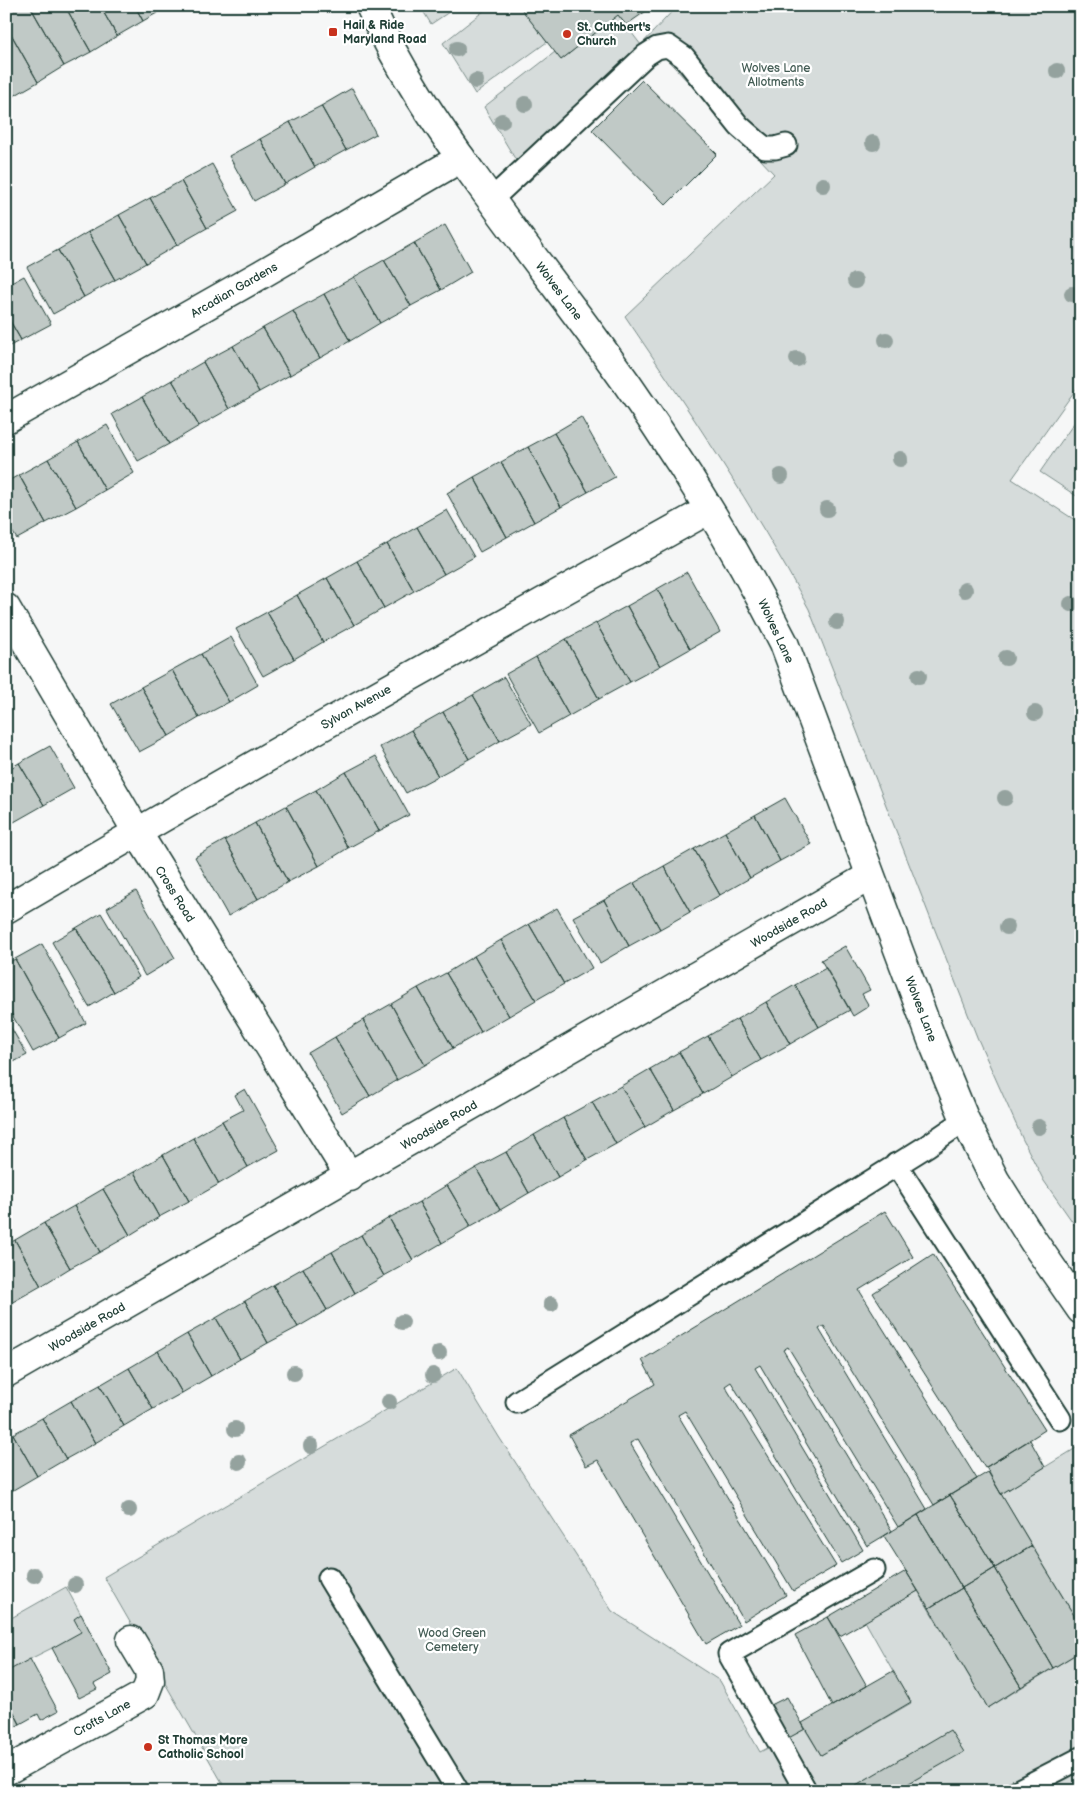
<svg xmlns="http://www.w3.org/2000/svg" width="1087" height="1797" font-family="'Balsamiq Sans',sans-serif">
	<rect width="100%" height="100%" fill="#f6f7f7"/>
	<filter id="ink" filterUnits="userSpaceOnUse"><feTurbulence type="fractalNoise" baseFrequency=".02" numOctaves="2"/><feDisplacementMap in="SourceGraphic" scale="10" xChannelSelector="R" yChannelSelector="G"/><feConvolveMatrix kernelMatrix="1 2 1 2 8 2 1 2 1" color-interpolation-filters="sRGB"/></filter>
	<g filter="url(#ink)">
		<!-- green -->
		<path fill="#d6dcdb" stroke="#7a8c88" d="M420,6h30l-1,6 -18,12z
			M490,6h29l28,36 -72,52 -32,-51z
			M677,6h404v376l-69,97 69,45v710l-37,-53 -21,-41 -46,-103 -168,-428c-55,-102 -119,-197 -184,-293l149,-142 -113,-121 -132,129 -45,-75 71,-55 6,8 57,-45 23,30z
			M1081,413v86l-41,-27z
			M457,1368l42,69 113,174 108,70 40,71 45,-23 16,26 90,-52 -46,-82 53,-30 70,117 93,-57v140h-854l-123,-214z
			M1081,1445v182l-80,-133z
			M66,1587l26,48 -24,12 -16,1 -22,11 -5,11 -19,11v-60z"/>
		<!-- building -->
		<path fill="#c0c9c6" stroke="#1f3d34" d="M6,6h24l34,60 -26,16 -32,-57z
			M30,6h35l26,46 -27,14z
			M65,6h35l17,30 -26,16z
			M100,6h35l8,15 -26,15z
			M135,6h34l-26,15z
			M519,6h128l2,3 -23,16 -8,-10 -57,45z
			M6,25l32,57 -26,15 -6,-10z
			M642,80l75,74 -51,51 -74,-75z
			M352,88l24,46 -30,16 -25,-44z
			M321,106l25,44 -31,17 -25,-45z
			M290,122l25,45 -30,17 -25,-45z
			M260,139l25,45 -31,17 -25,-45z
			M212,164l26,47 -31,17 -26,-47z
			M181,181l26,47 -30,17 -27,-47z
			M150,198l27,47 -31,18 -27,-48z
			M119,215l27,48 -31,17 -27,-48z
			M445,225l26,47 -30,18 -27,-47z
			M88,232l27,48 -31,17 -26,-47z
			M414,243l27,47 -30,16 -27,-46z
			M58,250l26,47 -31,17 -26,-47z
			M384,260l27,46 -31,17 -26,-46z
			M24,276l27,48 -30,16 -15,-26v-28z
			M354,277l26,46 -30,18 -26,-47z
			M324,294l26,47 -30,17 -27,-47z
			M293,311l27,47 -30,17 -27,-47z
			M6,314l15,26 -15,8z
			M263,328l27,47 -31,17 -26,-46z
			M233,346l26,46 -30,17 -26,-47z
			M203,362l26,47 -30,17 -27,-46z
			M172,380l27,46 -30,18 -27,-47z
			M142,397l27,47 -31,17 -26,-47z
			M581,417l34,60 -27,15 -34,-59z
			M107,425l27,48 -29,17 -27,-48z
			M554,433l34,59 -27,15 -33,-60z
			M78,442l27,48 -29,17 -28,-48z
			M528,447l33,60 -27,15 -33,-60z
			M48,459l28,48 -30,16 -27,-48z
			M501,462l33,60 -27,15 -33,-60z
			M19,475l27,48 -29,16 -11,-17v-40z
			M474,477l33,60 -27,15 -33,-59z
			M447,510l27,47 -30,17 -27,-47z
			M417,527l27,47 -30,17 -27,-47z
			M387,544l27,47 -30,17 -27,-47z
			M357,561l27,47 -30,17 -27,-47z
			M687,572l33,60 -30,17 -33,-60z
			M327,578l27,47 -31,17 -26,-47z
			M657,589l33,60 -30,17 -33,-60z
			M297,595l26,47 -29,17 -27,-47z
			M627,606l33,60 -30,16 -34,-59z
			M267,612l27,47 -31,17 -27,-47z
			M596,623l34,59 -31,17 -33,-60z
			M231,637l27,48 -29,17 -28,-48z
			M566,639l33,60 -30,17 -33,-59z
			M201,654l28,48 -30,16 -27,-48z
			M536,657l33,59 -30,17 -33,-59z
			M172,670l27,48 -30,18 -28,-49z
			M504,677l27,47 -31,17 -27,-46z
			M141,687l28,49 -30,16 -28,-48z
			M473,695l27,46 -31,18 -26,-47z
			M443,712l26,47 -31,17 -27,-46z
			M411,730l27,46 -32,17 -26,-46z
			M50,746l24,42 -30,17 -25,-42z
			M376,756l33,59 -30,16 -33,-59z
			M19,763l25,42 -30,17 -8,-12v-39z
			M346,772l33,59 -31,17 -32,-58z
			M316,790l32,58 -29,18 -33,-60z
			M785,798l26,46 -31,17 -25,-46z
			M286,806l33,60 -31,16 -33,-59z
			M6,810l8,12 -8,5z
			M755,815l25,46 -30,17 -25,-46z
			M255,823l33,59 -30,17 -33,-59z
			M725,832l25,46 -30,17 -26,-46z
			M225,840l33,59 -30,17 -33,-59z
			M694,849l26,46 -30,17 -26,-46z
			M664,866l26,46 -30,17 -26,-46z
			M634,883l26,46 -31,17 -25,-46z
			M136,891l39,67 -30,18 -38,-68z
			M604,900l25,46 -29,17 -27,-46z
			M557,908l35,60 -28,16 -35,-60z
			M101,913l38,64 -25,15 -38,-64z
			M529,924l35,60 -28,16 -35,-60z
			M76,928l38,64 -25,15 -37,-65z
			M501,940l35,60 -27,16 -35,-60z
			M42,944l44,79 -27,15 -44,-79z
			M845,946l25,44 -8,4 7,12 -16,10 -32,-56z
			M474,956l35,60 -28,16 -35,-59z
			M15,959l44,79 -26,14 -27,-48v-40z
			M826,968l24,42 -31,17 -24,-42z
			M446,973l35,59 -28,16 -35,-60z
			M795,985l24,42 -29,17 -24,-42z
			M418,988l35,60 -28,17 -34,-61z
			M766,1002l24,42 -29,16 -24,-41z
			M391,1004l34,61 -28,15 -34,-60z
			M6,1019l21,36 -21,11z
			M737,1019l24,41 -29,17 -24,-41z
			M363,1020l34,60 -27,16 -35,-59z
			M708,1036l24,41 -29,17 -24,-42z
			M335,1037l35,59 -28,17 -34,-60z
			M679,1052l24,42 -29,16 -24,-41z
			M650,1069l24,41 -29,17 -24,-41z
			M621,1086l24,41 -29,17 -24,-42z
			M245,1089l34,61 -31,17 -26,-46 21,-11 -8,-15z
			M592,1102l24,42 -29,16 -24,-42z
			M563,1118l24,42 -29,17 -24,-42z
			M222,1121l26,46 -29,17 -26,-46z
			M534,1135l24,42 -29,16 -23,-41z
			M193,1138l26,46 -30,17 -26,-46z
			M506,1152l23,41 -29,17 -24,-42z
			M163,1155l26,46 -30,16 -25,-45z
			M476,1168l24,42 -29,16 -24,-41z
			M134,1172l25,45 -29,18 -27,-46z
			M447,1185l24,41 -29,17 -23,-41z
			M103,1189l27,46 -30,17 -26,-46z
			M419,1202l23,41 -29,17 -24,-42z
			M74,1206l26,46 -30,16 -26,-45z
			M885,1211l28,46 -54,33 118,189 -43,26 -110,-179 -5,3 108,180 -29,18 -110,-180 -5,3 109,181 -25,15 -107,-181 -5,3 108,182 -22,13 -110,-181 -6,4 111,180 -43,25 -108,-180 -7,4 108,180 -42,26 -106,-182 -8,4 109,182 -33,19 -108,-184 -12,6 -17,-31 86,-51 -13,-24z
			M389,1218l24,42 -29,16 -23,-41z
			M44,1223l26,45 -29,18 -26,-46z
			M361,1235l23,41 -29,17 -23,-41z
			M15,1240l26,46 -30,17 -5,-8v-50z
			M332,1252l23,41 -28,17 -24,-42z
			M933,1254l112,176 -60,38 -112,-175z
			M303,1268l24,42 -29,17 -25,-42z
			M273,1285l25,42 -30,16 -23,-42z
			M245,1301l23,42 -28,16 -24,-41z
			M216,1318l24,41 -29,17 -24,-42z
			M187,1334l24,42 -29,17 -24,-42z
			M158,1351l24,42 -29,16 -24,-41z
			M129,1368l24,41 -29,17 -24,-41z
			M100,1385l24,41 -29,17 -24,-42z
			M71,1401l24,42 -29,16 -24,-41z
			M42,1418l24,41 -29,17 -24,-42z
			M13,1434l24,42 -29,17 -2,-3v-52z
			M1030,1440l15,27 -44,27 -15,-27z
			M988,1472l44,74 -37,22 -45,-73z
			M950,1495l45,73 -33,20 -44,-73z
			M918,1515l44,73 -33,20 -45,-72z
			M1032,1546l49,81v24l-28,17 -58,-100z
			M995,1568l58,100 -32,19 -59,-99z
			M906,1571l12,20 -78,45 -12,-19z
			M962,1588l59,99 -33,21 -59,-100z
			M81,1614l31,60 -18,10 3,5 -18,9 -27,-50 29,-16 -7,-13z
			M828,1617l39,69 -35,20 -37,-71z
			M30,1659l28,52 -17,9 -3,-6 -18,10 -14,-27v-25z
			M893,1671l18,31 -90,53 -19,-32z
			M6,1697l14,27 -14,8z
			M787,1697l18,32 -22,12 -18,-33z
			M950,1730l14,22 -69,39h-36l-3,-6z"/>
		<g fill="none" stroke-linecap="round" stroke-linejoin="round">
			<!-- lane casing -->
			<g stroke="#1f3d34" stroke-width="25">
				<path id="lane" d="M491,200l155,-145 11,-7 11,-2 16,11 55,69 16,14 10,8h10l11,-3
					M896,1164l164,255
					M517,1402l410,-256 38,-26
					M329,1578l129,213
					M806,1791l-77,-137 145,-84
					M1017,1791l64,-33"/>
			</g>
			<!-- street casing -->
			<g stroke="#1f3d34" stroke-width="31">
				<path id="street" d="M6,419l254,-144 201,-117
					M6,608l131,224 213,345
					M6,909c232,-137 467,-268 702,-399
					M6,1373l864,-497
					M6,1771l139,-77 5,-13 -1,-11 -18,-30"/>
			</g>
			<!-- secondary casing -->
			<g stroke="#1f3d34" stroke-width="31">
				<path id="secondary" d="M370,6c28,62 66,118 106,173 38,53 79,106 118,159 71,96 136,199 190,305l148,397 33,80 30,60 39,62 47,68"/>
			</g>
			<!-- lane -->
			<use href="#lane" stroke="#fff" stroke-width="21"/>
			<!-- street -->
			<use href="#street" stroke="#fff" stroke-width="28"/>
			<!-- secondary -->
			<use href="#secondary" stroke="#fff" stroke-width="28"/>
		</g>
		<!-- trees -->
		<g fill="#94a29e">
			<circle cx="457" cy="49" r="8"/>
			<circle cx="1057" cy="71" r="8"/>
			<circle cx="476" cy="81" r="8"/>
			<circle cx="525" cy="104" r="8"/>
			<circle cx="502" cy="121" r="8"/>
			<circle cx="873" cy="143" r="8"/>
			<circle cx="823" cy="185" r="8"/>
			<circle cx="855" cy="281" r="8"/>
			<circle cx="1072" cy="294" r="8"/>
			<circle cx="886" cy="340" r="8"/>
			<circle cx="797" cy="359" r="8"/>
			<circle cx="900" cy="459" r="8"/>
			<circle cx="781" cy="476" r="8"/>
			<circle cx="827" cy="509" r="8"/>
			<circle cx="965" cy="590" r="8"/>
			<circle cx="1071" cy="604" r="8"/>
			<circle cx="837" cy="622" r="8"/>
			<circle cx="1006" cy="658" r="8"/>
			<circle cx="919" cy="676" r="8"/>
			<circle cx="1035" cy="713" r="8"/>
			<circle cx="1005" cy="798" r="8"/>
			<circle cx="1007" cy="927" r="8"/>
			<circle cx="1039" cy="1127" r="8"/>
			<circle cx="551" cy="1304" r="8"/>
			<circle cx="402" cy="1322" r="8"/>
			<circle cx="439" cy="1353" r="8"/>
			<circle cx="294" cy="1373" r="8"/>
			<circle cx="433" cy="1375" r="8"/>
			<circle cx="389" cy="1402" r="8"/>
			<circle cx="235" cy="1429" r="8"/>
			<circle cx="311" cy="1446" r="8"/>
			<circle cx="239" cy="1462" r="8"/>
			<circle cx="129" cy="1510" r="8"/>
			<circle cx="34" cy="1575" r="8"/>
			<circle cx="75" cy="1585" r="8"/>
		</g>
	</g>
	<!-- markers -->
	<g fill="#c8321e" stroke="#fff" stroke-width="2">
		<rect x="328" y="27" width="10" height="10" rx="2.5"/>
		<circle cx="567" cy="34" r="5"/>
		<circle cx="148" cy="1747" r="5"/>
	</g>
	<g text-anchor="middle" stroke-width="4.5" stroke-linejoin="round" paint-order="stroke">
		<!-- poi labels -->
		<g font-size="12" font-weight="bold" fill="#1f3d34" stroke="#fff" text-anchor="start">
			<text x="343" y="29">Hail &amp; Ride<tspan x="343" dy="14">Maryland Road</tspan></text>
			<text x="577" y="31">St. Cuthbert's<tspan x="577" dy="14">Church</tspan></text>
			<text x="158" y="1744">St Thomas More<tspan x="158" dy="14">Catholic School</tspan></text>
		</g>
		<!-- park labels -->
		<g font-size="12" fill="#445d55" stroke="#fff">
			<text x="776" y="72">Wolves Lane<tspan x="776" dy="14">Allotments</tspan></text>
			<text x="452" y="1637">Wood Green<tspan x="452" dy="14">Cemetery</tspan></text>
		</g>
		<!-- street labels -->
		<g font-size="12" fill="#1f3d34" stroke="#fff">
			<text transform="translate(234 290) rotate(-30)" y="4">Arcadian Gardens</text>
			<text transform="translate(559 291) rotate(53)" y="4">Wolves Lane</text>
			<text transform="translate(776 631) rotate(65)" y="4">Wolves Lane</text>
			<text transform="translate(356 707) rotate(-29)" y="4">Sylvan Avenue</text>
			<text transform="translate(175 894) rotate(58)" y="4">Cross Road</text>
			<text transform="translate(789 923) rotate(-30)" y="4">Woodside Road</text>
			<text transform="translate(921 1009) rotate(69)" y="4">Wolves Lane</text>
			<text transform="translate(439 1125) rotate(-30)" y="4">Woodside Road</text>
			<text transform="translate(87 1327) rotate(-30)" y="4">Woodside Road</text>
			<text transform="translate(102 1718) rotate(-29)" y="4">Crofts Lane</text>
		</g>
	</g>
	<!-- margin -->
	<rect width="1087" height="1797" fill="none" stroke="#fff" stroke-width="25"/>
	<rect x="12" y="12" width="1062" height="1772" fill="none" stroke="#1f3d34" stroke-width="2" filter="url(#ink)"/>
</svg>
